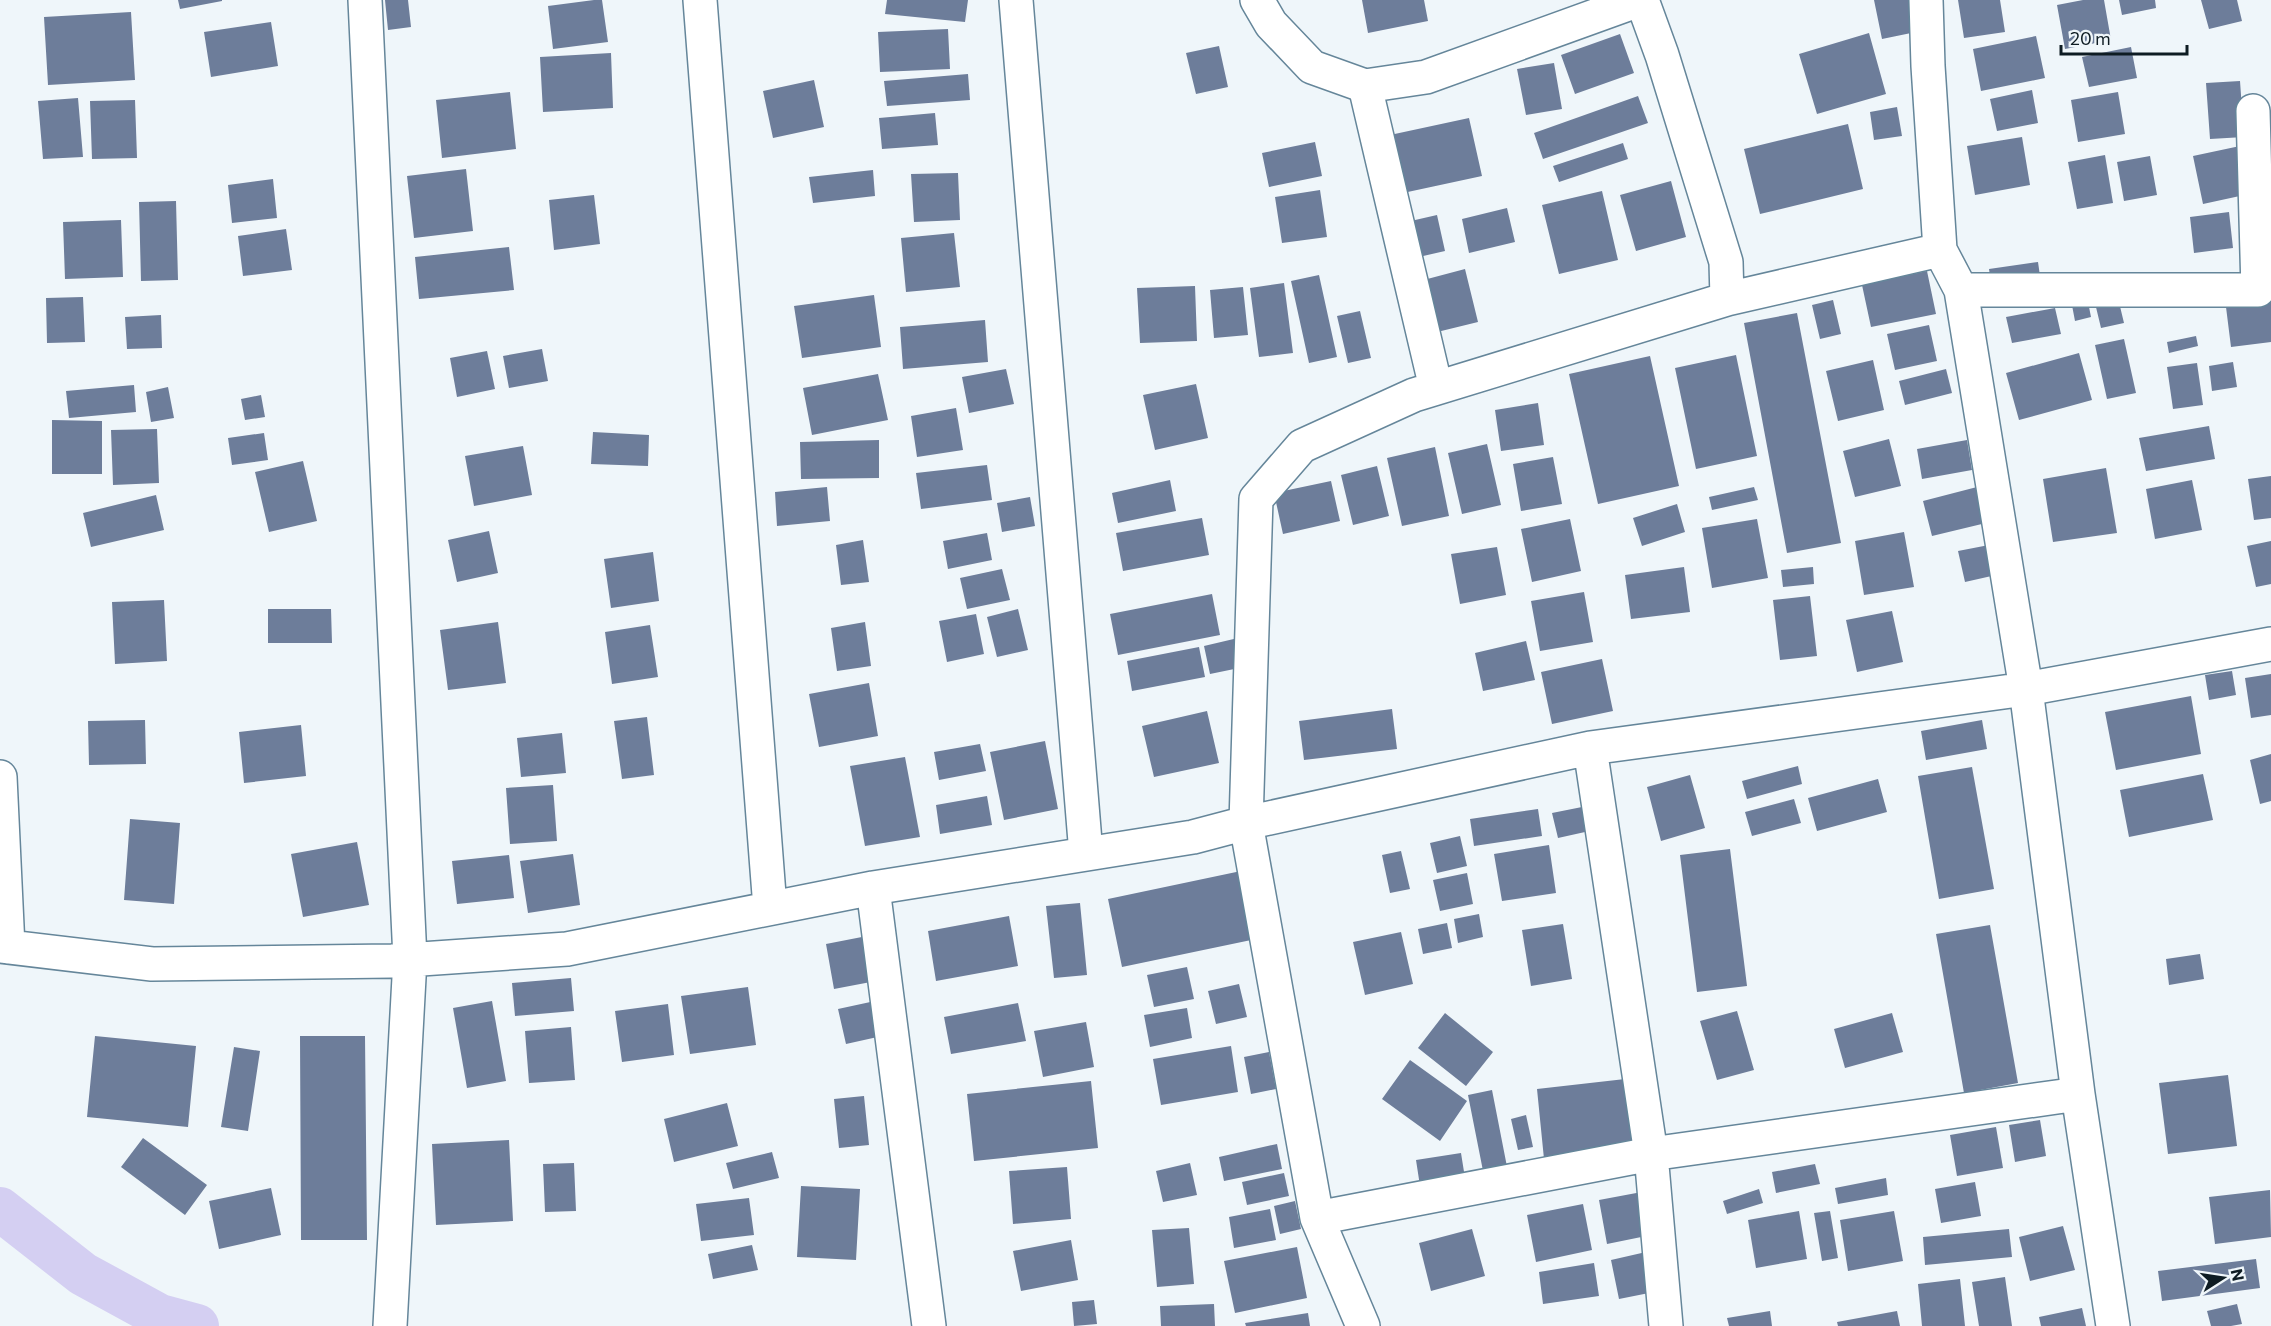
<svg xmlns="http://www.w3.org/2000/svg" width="2271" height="1326" font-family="Commissioner,sans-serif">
	<rect width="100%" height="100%" fill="#eff6fa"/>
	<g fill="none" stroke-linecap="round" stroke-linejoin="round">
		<!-- canal -->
		<path stroke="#d4cff2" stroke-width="44" d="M0,1209l83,65 77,42 37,10"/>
	</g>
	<!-- building -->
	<path fill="#6d7d9a" d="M178,0h44v1l-42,8z
		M385,0h23l3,27 -23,3z
		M594,0h8l6,42 -55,7 -5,-43z
		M887,0h81l-3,22 -80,-8z
		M1362,0h62l4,21 -60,12z
		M1874,0h35l7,32 -34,7z
		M1958,0h42l5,32 -41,6z
		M2083,0h21l7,40 -46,9 -8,-44z
		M2119,0h36l1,8 -34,7z
		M2201,0h36l5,21 -33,8z
		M131,12l4,68 -87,5 -4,-68z
		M271,22l7,44 -67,11 -7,-45z
		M948,29l2,40 -70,3 -2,-40z
		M1869,33l17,61 -69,20 -18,-60z
		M1620,34l14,39 -59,21 -14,-39z
		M2036,36l9,42 -64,13 -8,-42z
		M1219,46l9,41 -32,7 -10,-41z
		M2131,47l6,31 -48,9 -7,-30z
		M611,53l2,55 -70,4 -3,-55z
		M1554,63l8,46 -36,6 -9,-46z
		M968,74l2,26 -83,6 -3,-25z
		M814,80l10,47 -51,11 -10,-47z
		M2240,81l4,56 -34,2 -4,-56z
		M2032,90l6,33 -41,8 -7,-32z
		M510,92l6,57 -74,9 -6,-58z
		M2118,92l7,42 -47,8 -7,-42z
		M1638,96l10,27 -105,36 -9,-26z
		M78,98l5,59 -40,2 -5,-58z
		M135,100l2,58 -45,1 -2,-58z
		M1897,107l5,29 -28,4 -4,-28z
		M935,113l3,32 -56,4 -3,-31z
		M1469,118l13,58 -79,17 -13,-58z
		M1848,124l15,65 -103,25 -16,-65z
		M2022,137l8,48 -55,10 -8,-49z
		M1315,142l7,34 -53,11 -7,-34z
		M1623,143l5,16 -69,23 -6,-16z
		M2240,146l9,48 -46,10 -10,-48z
		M2105,155l8,48 -36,6 -9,-47z
		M2150,156l7,39 -33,6 -7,-39z
		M466,169l7,62 -59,7 -7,-62z
		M873,170l2,26 -62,7 -4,-26z
		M958,173l2,47 -46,2 -3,-48z
		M273,179l4,39 -45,5 -4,-38z
		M1671,181l15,56 -50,14 -16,-56z
		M1320,190l7,47 -45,6 -7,-46z
		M1602,191l16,69 -59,14 -17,-69z
		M594,195l6,49 -46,6 -5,-50z
		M176,201l2,79 -37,1 -2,-79z
		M1507,208l8,34 -46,11 -7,-34z
		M2229,212l4,36 -39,5 -4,-36z
		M1437,215l8,36 -35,8 -8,-36z
		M121,220l2,57 -58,2 -2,-57z
		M286,229l6,41 -49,6 -5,-40z
		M954,233l6,54 -54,5 -5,-54z
		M509,247l5,43 -95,9 -4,-42z
		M2038,262l2,14 -49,7 -2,-14z
		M1465,269l13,53 -49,12 -13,-52z
		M1927,271l9,43 -65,13 -9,-42z
		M1319,275l18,82 -28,6 -18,-82z
		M1284,283l9,70 -34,4 -9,-69z
		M1195,286l2,55 -57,2 -3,-55z
		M1243,287l5,48 -34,3 -4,-48z
		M874,295l7,52 -79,11 -8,-52z
		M83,297l2,45 -38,1 -1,-45z
		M2087,297l4,20 -16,4 -4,-21z
		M2118,298l6,25 -23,5 -6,-25z
		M1833,300l8,34 -21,5 -8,-34z
		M2271,302v40l-40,5 -5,-40z
		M2055,308l6,26 -49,9 -6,-26z
		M1360,311l11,47 -23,5 -11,-47z
		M1797,313l44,230 -54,10 -43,-230z
		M161,315l1,33 -35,1 -2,-32z
		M985,320l3,42 -85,7 -3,-42z
		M1929,325l8,36 -42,9 -8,-36z
		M2196,336l2,10 -29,7 -2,-11z
		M2124,339l12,54 -29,6 -12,-54z
		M542,349l6,32 -39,7 -6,-32z
		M487,351l8,38 -38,8 -7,-39z
		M2079,353l13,47 -73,20 -13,-47z
		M1736,355l21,101 -61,13 -21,-101z
		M1650,356l29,130 -81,18 -29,-130z
		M1873,360l11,50 -46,11 -12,-50z
		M2233,362l4,25 -25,4 -3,-25z
		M2197,363l6,42 -30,4 -6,-42z
		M1006,369l8,35 -45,9 -7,-36z
		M1946,369l6,24 -47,12 -6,-24z
		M878,374l10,46 -76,15 -9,-47z
		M1196,384l12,54 -53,12 -12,-55z
		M134,385l2,27 -67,6 -3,-27z
		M168,387l6,31 -23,4 -5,-30z
		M261,395l4,22 -20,3 -4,-21z
		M1538,403l6,42 -43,6 -6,-41z
		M956,408l7,42 -46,7 -6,-41z
		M52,420l50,1v53h-50z
		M2209,426l6,33 -69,12 -7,-33z
		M157,429l2,54 -46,2 -2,-55z
		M593,432l56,3 -1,31 -57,-2z
		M264,433l4,27 -36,5 -4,-27z
		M1889,439l12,47 -46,11 -12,-46z
		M879,440v38l-78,1 -1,-37z
		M1967,440l5,30 -50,9 -5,-30z
		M1487,444l14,61 -39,9 -14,-61z
		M523,446l9,49 -58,11 -9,-50z
		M1435,447l14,69 -47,10 -15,-68z
		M1553,457l9,47 -41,7 -8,-47z
		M303,461l14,60 -48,11 -14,-60z
		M987,465l5,35 -71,9 -5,-36z
		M1377,466l12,50 -36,9 -12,-50z
		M2106,468l11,65 -64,9 -10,-63z
		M2271,476v42l-17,2 -6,-41z
		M1170,480l6,31 -58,12 -6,-30z
		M2192,480l10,50 -47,9 -9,-50z
		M1331,481l9,40 -57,13 -9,-41z
		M827,487l3,34 -53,5 -2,-34z
		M1754,487l4,13 -46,10 -3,-13z
		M1977,487l9,36 -54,13 -9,-35z
		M156,495l8,35 -73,17 -8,-34z
		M1030,497l5,29 -33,6 -5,-29z
		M1677,504l8,28 -43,14 -9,-28z
		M1202,518l7,37 -86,16 -7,-38z
		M1570,519l11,52 -49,11 -11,-53z
		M1757,519l11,59 -56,10 -10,-60z
		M489,531l9,42 -41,9 -9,-42z
		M1904,532l10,55 -50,8 -9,-54z
		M987,533l5,27 -44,9 -5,-28z
		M863,540l6,42 -28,3 -5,-40z
		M2271,541v43l-15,3 -9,-41z
		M1989,545l7,30 -31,7 -7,-31z
		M1497,547l9,48 -46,9 -9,-50z
		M653,552l6,49 -48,7 -7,-49z
		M1684,567l6,45 -59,7 -6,-44z
		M1813,567l1,17 -31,3 -2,-17z
		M1002,569l8,31 -43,9 -7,-31z
		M1584,592l9,50 -53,9 -9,-50z
		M1212,594l8,41 -102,20 -8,-41z
		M1810,596l7,60 -37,4 -7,-60z
		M164,600l3,61 -52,3 -3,-62z
		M268,609h63l1,34h-64z
		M1018,609l10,41 -31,7 -10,-40z
		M1892,611l11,51 -46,10 -11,-52z
		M976,614l8,40 -37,8 -8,-41z
		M498,622l8,61 -58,7 -8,-60z
		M865,622l6,44 -34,5 -6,-43z
		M650,625l8,52 -46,7 -7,-52z
		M1238,638l6,29 -34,7 -6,-28z
		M1526,641l9,39 -52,11 -8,-38z
		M1199,647l6,30 -73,14 -5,-30z
		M1602,659l11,52 -61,13 -11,-52z
		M2232,671l4,24 -27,5 -4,-25z
		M2271,674v41l-20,3 -6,-40z
		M869,683l9,53 -59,11 -10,-53z
		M2191,696l10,58 -85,16 -11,-58z
		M1392,709l5,40 -93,11 -5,-39z
		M1207,711l12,52 -65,14 -12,-51z
		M647,717l7,58 -32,4 -8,-58z
		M145,720l1,44 -57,1 -1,-44z
		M1982,720l5,29 -61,11 -5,-29z
		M301,725l5,51 -62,7 -5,-51z
		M562,733l4,40 -45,4 -4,-39z
		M1045,741l13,68 -54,11 -14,-68z
		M980,744l6,27 -47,9 -5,-28z
		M2271,754v47l-11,3 -10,-44z
		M905,757l15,80 -55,9 -15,-80z
		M1798,766l4,18 -55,15 -5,-18z
		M1972,767l22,122 -55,10 -21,-123z
		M2203,774l10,46 -84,17 -9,-47z
		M1690,775l15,53 -44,13 -14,-54z
		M1878,779l9,33 -70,19 -9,-33z
		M553,785l4,56 -47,3 -4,-56z
		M987,796l5,29 -52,9 -4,-29z
		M1794,799l7,24 -49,13 -7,-24z
		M1607,802l-8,96 -14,-66 -27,6 -6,-25z
		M1538,809l4,27 -68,10 -4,-27z
		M130,819l50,4 -6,81 -50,-4z
		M1460,836l7,30 -30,7 -7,-30z
		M357,842l12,63 -66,12 -12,-63z
		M1549,845l7,48 -54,8 -8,-47z
		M1730,849l17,137 -50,6 -17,-137z
		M1401,851l9,38 -20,4 -8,-38z
		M573,854l7,51 -52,8 -8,-52z
		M509,855l5,43 -57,6 -5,-43z
		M1241,871l15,68 -134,28 -14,-68z
		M1467,873l6,31 -33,7 -7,-31z
		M1080,903l7,72 -33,3 -8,-72z
		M1479,914l4,23 -25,6 -4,-24z
		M1009,916l9,50 -82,15 -8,-50z
		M1447,923l5,25 -29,6 -5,-25z
		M1563,924l9,55 -41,7 -9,-56z
		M1990,925l28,158 -54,10 -28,-159z
		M1401,932l12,52 -48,11 -12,-53z
		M867,936l9,45 -42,8 -8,-45z
		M2200,954l4,25 -35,6 -3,-26z
		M1187,967l7,32 -40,8 -7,-32z
		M571,978l3,33 -59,5 -3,-33z
		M1239,984l8,33 -31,7 -8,-33z
		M748,987l8,58 -66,9 -9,-58z
		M492,1001l14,80 -39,7 -14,-80z
		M875,1001l7,35 -36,8 -8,-35z
		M1018,1003l8,38 -75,13 -7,-37z
		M668,1004l6,51 -52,7 -7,-51z
		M1187,1008l5,30 -42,9 -6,-32z
		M1737,1011l17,59 -37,10 -17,-59z
		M1445,1013l48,39 -27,34 -48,-38z
		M1892,1013l11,39 -58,16 -11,-39z
		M1086,1022l8,45 -51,10 -9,-46z
		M571,1027l4,53 -46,3 -4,-52z
		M95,1036l101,10 -8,81 -101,-10z
		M300,1036h65l2,204h-66z
		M1231,1046l7,46 -77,13 -8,-46z
		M234,1047l26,4 -12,80 -27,-4z
		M1269,1052l7,37 -25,5 -7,-37z
		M1410,1060l57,41 -27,40 -58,-42z
		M2228,1075l9,71 -69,8 -9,-71z
		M1634,1078l8,70 -98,11 -7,-70z
		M1091,1081l7,67 -124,13 -7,-67z
		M1492,1090l17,87 -24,4 -17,-86z
		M864,1096l5,49 -30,3 -5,-49z
		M727,1103l11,43 -64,16 -10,-43z
		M1526,1115l7,32 -15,3 -7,-31z
		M2040,1120l6,36 -31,6 -6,-37z
		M1996,1127l7,41 -46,8 -7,-41z
		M143,1138l64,47 -22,30 -64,-48z
		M509,1140l4,81 -77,4 -4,-81z
		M1277,1144l5,25 -58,12 -5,-24z
		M772,1152l7,26 -46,11 -7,-26z
		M1461,1153l4,25 -45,8 -4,-26z
		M574,1163l2,48 -31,1 -2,-48z
		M1190,1163l7,32 -34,7 -7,-31z
		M1815,1164l5,20 -44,9 -4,-21z
		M1067,1167l4,52 -58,5 -4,-53z
		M1284,1173l5,23 -42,9 -5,-23z
		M1886,1178l2,17 -50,9 -3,-16z
		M1975,1182l6,34 -40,7 -6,-34z
		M801,1186l59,3 -4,71 -59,-3z
		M271,1188l10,47 -62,14 -10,-48z
		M1759,1189l4,14 -36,11 -4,-13z
		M2270,1190l1,47 -56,7 -6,-47z
		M1647,1191l9,43 -49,10 -8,-44z
		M749,1198l5,37 -53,6 -5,-37z
		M1295,1201l6,28 -21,5 -6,-28z
		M1583,1204l9,46 -56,12 -9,-47z
		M1270,1209l6,31 -42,8 -5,-31z
		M1799,1211l8,48 -51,9 -8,-48z
		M1830,1211l8,47 -16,3 -8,-48z
		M1894,1211l9,50 -55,10 -8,-51z
		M2063,1226l12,44 -45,11 -11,-44z
		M1189,1228l5,56 -37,3 -5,-57z
		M1472,1229l13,47 -54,15 -12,-48z
		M2009,1229l3,28 -87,8 -2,-28z
		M1071,1240l7,40 -57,11 -8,-40z
		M752,1245l6,25 -45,9 -5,-25z
		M1297,1247l10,51 -72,15 -11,-52z
		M1646,1252l8,40 -35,7 -8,-39z
		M2256,1259l4,29 -98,13 -4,-30z
		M1594,1263l5,33 -56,8 -4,-32z
		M2005,1277l7,49h-33l-7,-44z
		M1960,1279l5,47h-43l-4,-42z
		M1094,1300l3,24 -23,2 -2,-24z
		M1214,1304l1,22h-54l-1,-20z
		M2237,1304l5,20 -11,2h-20l-4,-15z
		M2082,1308l4,18h-45l-2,-9z
		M1770,1311l2,15h-43l-2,-8z
		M1897,1311l3,15h-62l-1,-4z
		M1308,1313l2,13h-64l-1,-3z"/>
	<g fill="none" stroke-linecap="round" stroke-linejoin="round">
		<!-- minor casing -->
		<g stroke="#65869a" stroke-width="36">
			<path id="minor" d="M365,0l45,959 -20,367
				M700,0l70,908
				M1016,0l70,854
				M1257,0l14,24 41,43 53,19 61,-9 213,-77
				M1642,0l20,55 64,207 1,37
				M1926,0l2,66 12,184 21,40 65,399 52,405 35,232
				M1365,86l71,302
				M1961,290h297l-5,-179
				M1590,748l61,406 15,172
				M0,777l8,170
				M873,888l56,438
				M0,946l152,18 240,-3 175,-12 306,-61 320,-51 53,-14 344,-75 436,-59 245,-45
				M1317,1218l334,-64 427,-60
				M1363,1326l-46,-108 -71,-395 10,-324 46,-53 112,-51 313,-96 213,-49"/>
		</g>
		<!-- minor -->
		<use href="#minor" stroke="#fff" stroke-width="33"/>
	</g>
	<!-- north arrow -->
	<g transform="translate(2223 1278) rotate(78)" stroke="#eff6fa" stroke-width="4.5" paint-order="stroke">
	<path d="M0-4.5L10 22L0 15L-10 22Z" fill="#0e1c23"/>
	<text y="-9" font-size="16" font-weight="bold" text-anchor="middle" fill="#0e1c23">N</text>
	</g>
	<!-- scale -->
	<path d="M2061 45v9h126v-9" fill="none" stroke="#0e1c23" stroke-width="3"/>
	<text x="2070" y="45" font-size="18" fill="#0e1c23" stroke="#eff6fa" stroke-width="4.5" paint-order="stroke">20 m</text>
</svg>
